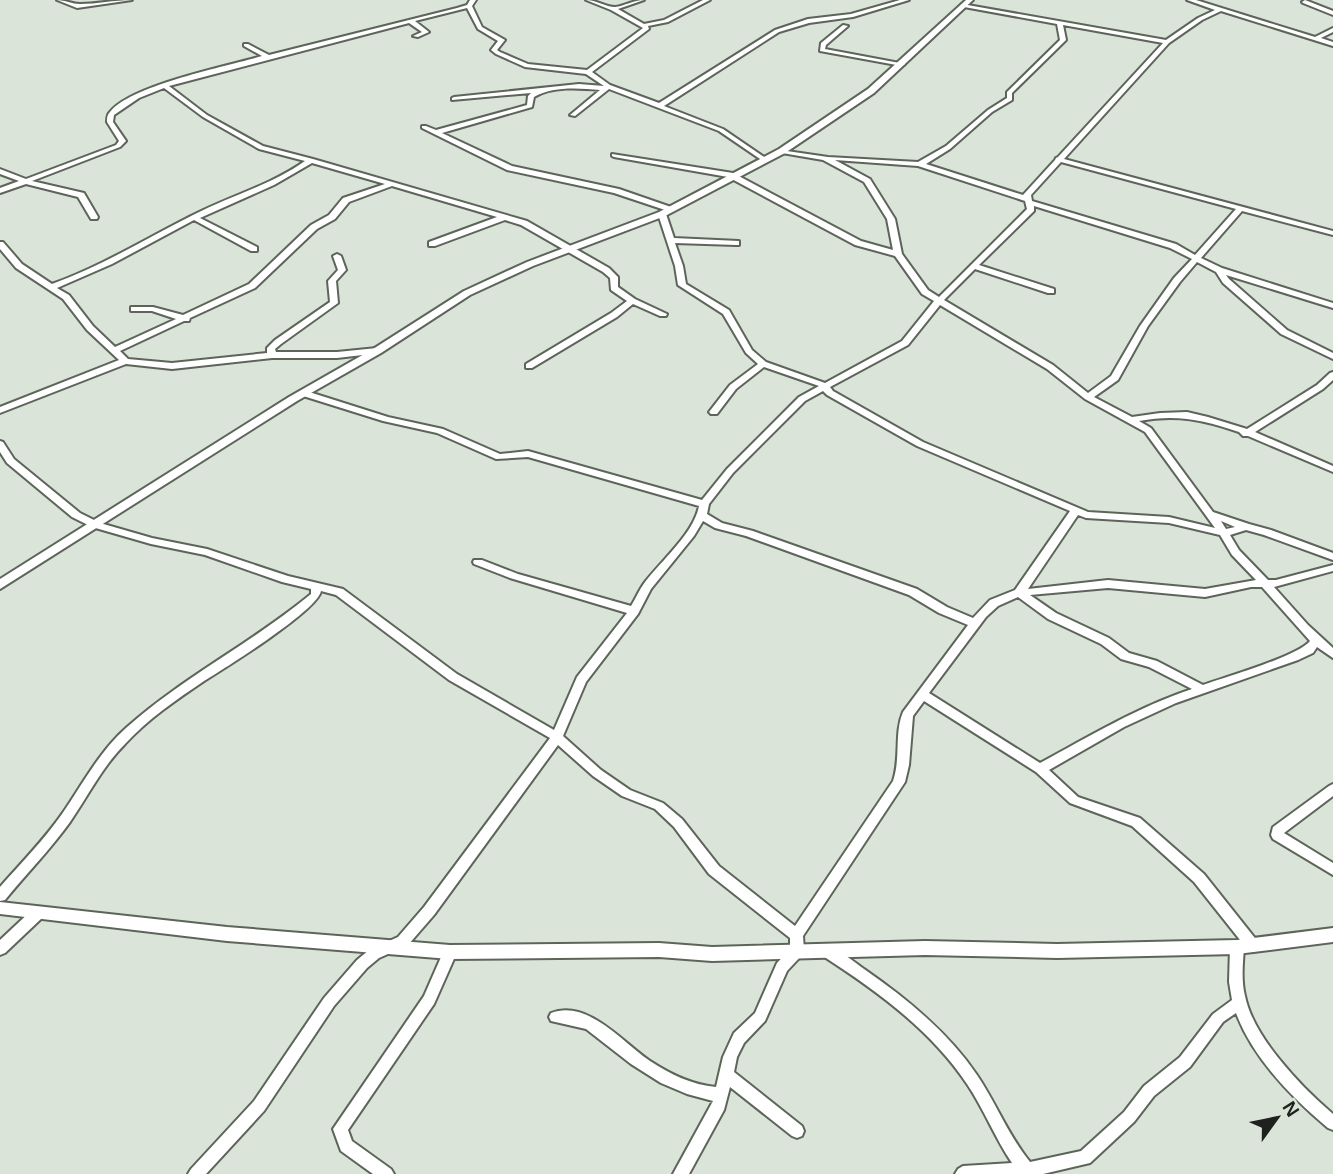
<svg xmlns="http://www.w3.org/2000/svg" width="1333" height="1174" font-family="Helvetica,sans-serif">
	<rect width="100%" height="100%" fill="#dae4d8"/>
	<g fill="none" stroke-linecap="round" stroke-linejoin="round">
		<!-- minor casing -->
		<g stroke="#5d655b" stroke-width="4">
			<path id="minor" d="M57,0c8,0 15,4 23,4 17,0 34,-4 52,-4l-55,8z
				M470,0h6l-4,6 10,21 23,13 -8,10 3,2 28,12 59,6 56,-42 -32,-18 -25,-10c10,0 20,7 29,7 10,-1 18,-7 29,-7l-26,9 26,15 20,-4 39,-20h7l-42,22 -20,4 1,3 -57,43 18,13 49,18 116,-73 33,-11 43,-5 49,-14h9l-56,17 -44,6 -30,9 -115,74 59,23 44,30v2h-4l-44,-30 -110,-42 -34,27 -5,-1 30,-25c-21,-2 -48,-4 -66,7l-2,10 -90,26 70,33 107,23 52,18 1,2 -4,2 -54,-18 -107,-23 -85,-42v-2h4l10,4 91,-25 1,-9 3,-3 -79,7v-2l2,-1 125,-13 25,2 -18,-12 -61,-7 -29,-13 -5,-4 7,-9 -20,-12 -11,-21 -52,13 14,11 -11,5 -5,-1 9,-4 -13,-9 -240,63 38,29 56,31 50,13 214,62 82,47 9,9v10l17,12 32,15 -1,2h-6l-27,-12 -16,13 -85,51h-6v-4l85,-51 16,-12 -16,-11 -1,-12 -7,-6 -82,-47 -16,-5 -70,26h-6v-4l68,-25 -105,-31 -43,16 -14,17 -18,10 -62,59 -65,30 -1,3h-5l-64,30 8,8 44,4 95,-10v-5l8,-8 55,-38 -2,-21 10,-11 -5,-14 4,-2 4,2 5,14 -10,11 2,22 -57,41 -6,5 1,3h61l40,-4 3,1v4l-43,5h-65l-100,11 -46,-5 -126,49v-6l119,-47 -32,-30 -24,-31 -47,-31 -16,-19v-7h3l19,22 30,20c50,-18 95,-46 141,-69 37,-19 78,-30 112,-54l-46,-12 -56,-32 -39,-29 -25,10 -25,17 -1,7 13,19 -6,6 -88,34 52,12 14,24 -1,2h-6l-13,-22 -52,-13 -26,9v-5l19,-7 -19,-7v-5l26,10 90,-34 3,-4 -12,-19c0,-4 0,-7 3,-10 21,-27 118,-46 152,-56l-18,-10v-2h4l21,11 188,-47 10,-3zM312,163l73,21 -42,14 -14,17 -18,10 -62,59 -66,31 -30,-8h-22v4h21l24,8 -61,28 -22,-21 -24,-31 -12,-7 55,-24 82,-44 57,31h6v-4l-57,-29 74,-33z
				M1187,0h9l119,37 18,-9v4l-12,6 12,4v4l-112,-35 -19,9 -33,23 -105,116 269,72v4l-91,-24 -41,47 21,10 111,35v5l-107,-33 3,4 58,51 46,23v6l-52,-25 -58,-51 -7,-11 -19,-10 -17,20 -32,44 -30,54 -24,17 38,20 28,-4 27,-1 21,5 39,12 70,-44 13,-12 3,-1v8l-10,9 -68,43 78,34v6l-85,-36h-5l-4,-4c-36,-12 -62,-18 -100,-11l12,7 62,84 36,12 22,6 62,23v7l-69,-25 -18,-5 -16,5 9,15 29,30h8l57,-15v6l-59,16 34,38 25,23v10l-16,-11 -4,6 -15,7 -122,43 -52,24 -75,43 29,27 62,21 64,56 54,68 2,4 -2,4 -5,2 -5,-2 -54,-68 -62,-56 -62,-23 -34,-31 -112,-71 -11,15 -4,49 -4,17 -102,154 1,15 -2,4 -15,16 -22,50 -21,22 -7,14 -3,15 68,54 2,5 -2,5 -5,2 -5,-2 -62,-49 -6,23 -35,64h-16l40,-73 -26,-7 -26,-11 -30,-19 -45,-35 -35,-8 -2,-4 2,-4c37,-14 72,30 99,48 20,13 42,24 66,26l7,-30 11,-24 21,-20 22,-50 13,-14v-11l-81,-64 -35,-47 -19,-18 -33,-13 -29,-20 -35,-31 -124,170 -26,30 -29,13 -12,10 -33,38 -70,105 -58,63h-18l3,-5 63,-68 70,-103 33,-38 12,-10 29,-13 26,-30 126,-169 -101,-58 -113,-85 -15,-4c-3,19 -96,77 -117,90 -28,19 -56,38 -79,63 -23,23 -37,52 -55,78 -20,28 -44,52 -65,78l-5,1v-14c21,-24 44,-47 62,-73 20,-29 37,-62 64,-86 57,-51 126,-85 185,-134v-5l-29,-7 -77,-27 -54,-11 -59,-17 -20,-10 -65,-54 -7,-11v-11l3,1 11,17 66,54 20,10 52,15 55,11 81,27 55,13 114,85 97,56 23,-53 50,-64 -117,-35 -36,-14 -1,-2 1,-2h8l36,14 113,32c5,-8 8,-16 14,-24 17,-22 49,-49 54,-76l-171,-49 -32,2 -59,-26 -54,-12 -83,-26v-4h6l82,26 55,12 57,25 28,-3 174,49 25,-31 72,-72 20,-11 -55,-19 -28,22 -19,25h-6l-2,-2 21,-27 28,-21 -12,-11 -23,-39 -45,-29 -3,-19 -17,-52 1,-2 7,2 8,24 65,3v4h-3l-61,-2 8,23 3,18 43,26 23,40 14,12 59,21 77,-42 32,-40 -12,-7 -27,-38 -40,-11 -127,-68 -114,-20 -2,-1v-2l121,19 128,68 32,9 -6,-31 -23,-37 -41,-22 -41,-7 -3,-2 1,-1 48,7 90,5 28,-16 42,-36 19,-12v-6l53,-52 -3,-16 -93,-17 -3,-2 1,-1 204,36 32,-22 17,-8zM1063,25l100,18 -105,114 -2,1 -1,2 -32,35 -97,-31 24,-15 42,-37 20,-12v-7l54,-53zM835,160l83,6 107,35 2,8 -88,88 -11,-7 -26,-36 -7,-35 -25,-40zM1061,162l175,47 -41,46 -19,-11 -144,-43 -1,-6zM1034,206l136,42 22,11 -18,19 -34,48 -29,50 -23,17 -35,-28 -109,-65 31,-31 73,24h6v-4l-75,-24 55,-54zM940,305l107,64 38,30 60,33 70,96 -46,-11 -81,-5 -165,-70 -90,-51 -3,-4 78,-42zM823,391l4,4 90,51 153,65 -55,79 -25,10 -17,18 -26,-11 -30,-18 -164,-58 -31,-8 -15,-9 2,-10 24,-31 72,-72zM1078,515l8,3 83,5 51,12 12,20 24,25 -51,9 -97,-9 -80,9zM703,521l12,7 31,8 163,59 30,18 29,12 -65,87c-9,21 -2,46 -10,69l-98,145 -76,-60 -37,-47 -19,-16 -33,-13 -29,-20 -38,-34 23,-54 52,-68 13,-25 43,-53zM1221,521l14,6 -9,2zM1251,587h11l48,54c-12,15 -84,36 -107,44l-46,-24 -28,-8 -20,-15 -53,-25 -26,-18 78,-7 97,9zM1018,597l30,22 53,25 20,15 28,8 43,22c-54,18 -102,47 -152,74l-111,-70 57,-76 12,-11z
				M1305,0l28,11v4l-30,-12 -1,-1z
				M843,25l5,1 -22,19 -1,4 80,15 -3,2 -82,-15 1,-8z
				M1333,784v12l-49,37 49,30v12l-60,-36 -2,-4 2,-8 56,-41z
				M37,908l5,2 2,4 -2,4 -37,35 -5,2v-15l32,-30z
				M1237,941l5,2 2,4c-1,16 -3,33 1,49 8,41 57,92 88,118v16l-5,-2c-37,-31 -75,-70 -92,-115l-13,9 -33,45 -36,29 -20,26 -44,41 -47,11h-88l3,-5 5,-3 49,-3c-17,-25 -28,-54 -45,-79 -36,-54 -90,-93 -144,-128l-2,-4 2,-4 5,-2c13,5 25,15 36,23 42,29 84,63 113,106 19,28 31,60 53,87l51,-11 43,-39 20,-26 36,-29 33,-43 19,-14 -3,-18 1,-35 2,-4z
				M450,946l5,2 2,4 -23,52 -86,126 4,11 39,28 3,5h-21l-32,-23 -8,-22 91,-133 21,-48z"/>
		</g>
		<!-- tertiary casing -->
		<g stroke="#5d655b" stroke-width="4">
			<path id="tertiary" d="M966,0h7l-99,93 -89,60 -120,63 -132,50 -63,29 -89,58 -84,48 -297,188v-10l289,-182 84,-48 91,-58 63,-29 132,-50 120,-63 89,-60z
				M0,902l227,25 223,18 209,-2 53,4 213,-6 132,3 180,-4 96,-12v14l-96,12 -180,4 -132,-3 -213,6 -53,-4 -209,2 -223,-18 -227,-27z"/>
		</g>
		<!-- minor -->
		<use href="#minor" fill="#fff" fill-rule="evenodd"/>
		<!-- tertiary -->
		<use href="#tertiary" fill="#fff" fill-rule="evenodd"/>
	</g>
	<!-- north arrow -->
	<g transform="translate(1277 1118) rotate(57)" stroke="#dae4d8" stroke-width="5" paint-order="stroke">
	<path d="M0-5L12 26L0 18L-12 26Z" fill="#1e211d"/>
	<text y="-10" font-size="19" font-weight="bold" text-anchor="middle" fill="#1e211d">N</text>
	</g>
</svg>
